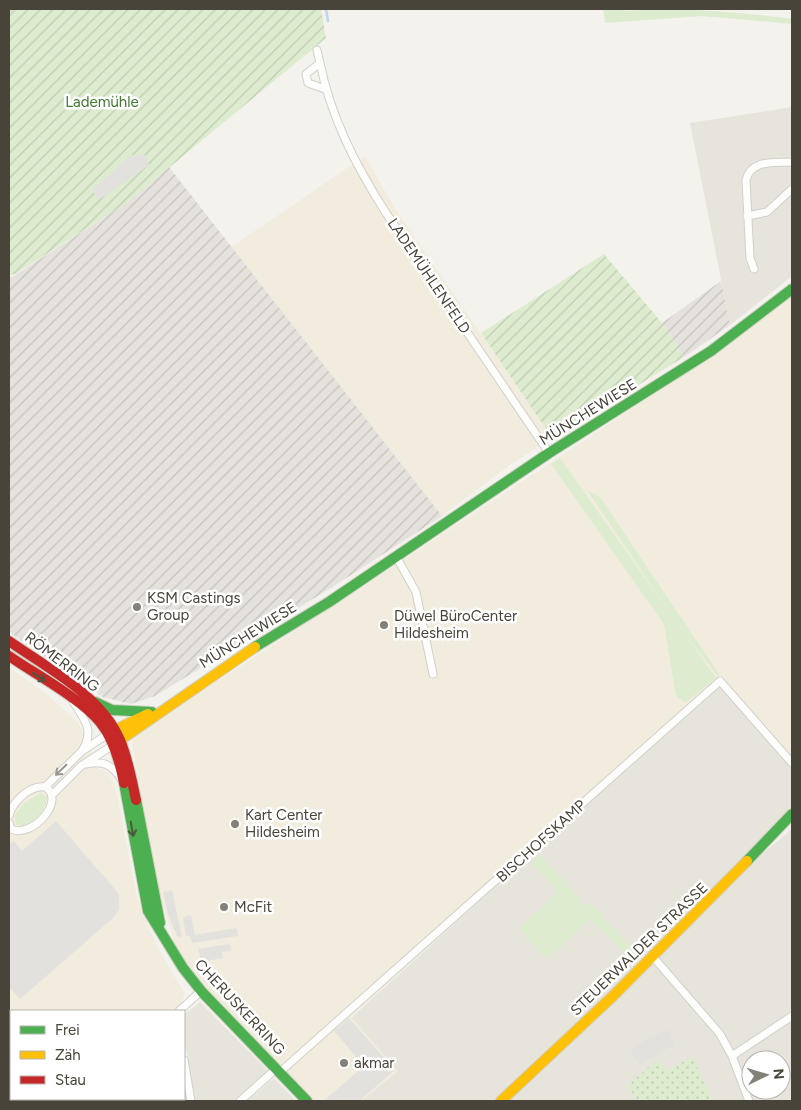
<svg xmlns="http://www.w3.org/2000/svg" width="801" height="1110" font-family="Figtree,sans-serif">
	<defs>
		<pattern id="industrial-furrows" width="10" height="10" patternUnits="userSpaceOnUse" patternTransform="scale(1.25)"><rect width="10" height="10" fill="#e5e2dd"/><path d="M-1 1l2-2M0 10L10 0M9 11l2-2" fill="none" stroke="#c6c3be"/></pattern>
		<pattern id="park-dots" width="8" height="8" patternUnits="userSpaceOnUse" patternTransform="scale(1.25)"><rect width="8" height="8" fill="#ddeccf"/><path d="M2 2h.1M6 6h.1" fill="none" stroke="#bfccb2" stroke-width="1.8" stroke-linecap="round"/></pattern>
		<pattern id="garden-furrows" width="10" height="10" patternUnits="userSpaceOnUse" patternTransform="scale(1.25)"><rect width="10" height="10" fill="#ddeccf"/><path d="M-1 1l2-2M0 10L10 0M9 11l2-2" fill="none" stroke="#bfccb2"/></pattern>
	</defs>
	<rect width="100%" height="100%" fill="#f3f2ed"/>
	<!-- residential -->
	<path fill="#e6e4db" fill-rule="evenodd" d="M792,107v169l-62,49 -40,-202z
		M718,684l74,80v47l-291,290h-140l-10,-83z
		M792,829v272h-289l235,-227zM751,1060h30v30h-30z
		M200,1002l69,70 -33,29h-41l-11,-65v-21z
		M274,1078l22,23h-49z"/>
	<!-- commercial -->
	<path fill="#f1ecde" d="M365,156l29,51 158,231 -42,27 -68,51 -211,-269z
		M792,296v466l-74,-79 -367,334 47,54 -37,30h-53l-98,-102 -31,-43 -21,-66 -27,-153 212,-137 370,-245z
		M9,667l40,29 29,26 21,47 10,4 7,16 20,105 10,28 14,30 25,42 -7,17h-167v88h173v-36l7,38h-182z"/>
	<!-- industrial -->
	<path fill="url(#industrial-furrows)" d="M169,167l273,349 -108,70 -179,110 -24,8 -28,-7 -94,-65v-353l116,-75z
		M721,281l9,44 -46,32 -22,-34z"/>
	<!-- grass -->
	<path fill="#ddeccf" d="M603,9h20v2c58,-3 113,0 169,8v5l-90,-8 -97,7z
		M560,458l156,220 -31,25 -9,-7 -12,-72 -113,-160z
		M587,490l13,7 119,177 -1,2 -38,-48z
		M40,793l7,4c-1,14 -16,31 -31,28l-1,-10 8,-11z
		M539,854l48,53 4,-3 48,51 -6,6 -43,-42 -43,40 -28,-30 39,-37 -27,-29z"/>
	<!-- park -->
	<path fill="url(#park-dots)" d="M692,1056l21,45h-76l-9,-16 29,-25 11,11z"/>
	<!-- garden -->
	<path fill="url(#garden-furrows)" d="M9,9h312l5,29 -201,166 -110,70 -6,1z
		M604,254l58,69 22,34 -132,81 -71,-105z"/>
	<!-- parking -->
	<path fill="#e2e1dd" d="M131,155h14l4,10 -50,35 -7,-10z
		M56,821l63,73v16l-6,8 -93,81 -11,-12v-142l5,-4 8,10z
		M172,890l10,47 -5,-1 -9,-22 -5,-22z
		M191,915l4,20 42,-7 1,8 -46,7 -2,-7h-4l-3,-19z
		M230,944l1,7 -9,1 1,6 -22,4 -3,-13z
		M232,992l18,20 -6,6 -18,-21z
		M349,1018l46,52 -36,31h-31l-2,-2 38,-33 -30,-35z
		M668,1030l7,14 -35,21 -10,-15 18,-12z"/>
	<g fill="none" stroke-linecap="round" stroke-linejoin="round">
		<!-- stream -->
		<path stroke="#c1d6ee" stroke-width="2.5" d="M326,9l2,12"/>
		<!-- street casing -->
		<g stroke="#d1d0cb" stroke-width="9">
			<path id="street" d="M317,50l3,13
				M325,89l-17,-6 -2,-9 14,-11c11,55 36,103 66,150l163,240
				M747,216l20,-4 25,-23
				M754,269l-4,-11 -4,-78c5,-21 29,-17 46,-18
				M397,558l19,34 17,82
				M74,703c11,17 20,28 9,46
				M86,764c18,-4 26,1 36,16
				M45,787l37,-36 26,-17
				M52,795l29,-29 32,-21
				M9,816c3,-14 21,-31 36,-29 22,13 -13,52 -34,42l-2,-6
				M654,958l66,76 12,22 17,45
				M179,1011l22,-20
				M732,1056l60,-40
				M184,1060l7,41
				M280,1072l440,-391 72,82
				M240,1101l37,-33"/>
		</g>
		<!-- fast casing -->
		<g stroke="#d1cfc4" stroke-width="12">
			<path id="fast" d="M255,647l74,-45 220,-149 162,-102 81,-62
				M95,702l17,8 40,2
				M124,783l24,128 35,57 19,24 105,109
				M136,800l24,123
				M747,861l45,-47"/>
		</g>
		<!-- slow casing -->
		<g stroke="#d1cfc4" stroke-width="12">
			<path id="slow" d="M109,733l39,-19
				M113,745l142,-98
				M501,1101l112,-105 134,-135"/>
		</g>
		<!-- jam casing -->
		<g stroke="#d1cfc4" stroke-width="12">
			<path id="jam" d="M9,641c38,27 92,54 111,99 8,19 12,41 16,60
				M9,656c26,18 71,42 91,66 13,16 20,40 24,61"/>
		</g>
		<!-- street -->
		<use href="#street" stroke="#fdfdfc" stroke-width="7"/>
		<!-- fast -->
		<use href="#fast" stroke="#4caf50" stroke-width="10"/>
		<!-- slow -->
		<use href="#slow" stroke="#ffc107" stroke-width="10"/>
		<!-- jam -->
		<use href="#jam" stroke="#c62828" stroke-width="10"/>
	</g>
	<!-- one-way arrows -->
	<defs><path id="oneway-shaft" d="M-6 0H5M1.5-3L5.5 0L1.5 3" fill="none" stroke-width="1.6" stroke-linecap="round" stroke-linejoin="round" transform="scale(1.25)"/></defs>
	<g stroke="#4a593e">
		<use href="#oneway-shaft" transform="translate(39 677) rotate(34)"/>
		<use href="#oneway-shaft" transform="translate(132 829) rotate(80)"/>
	</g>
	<use stroke="#9a9791" href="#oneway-shaft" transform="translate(61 770) rotate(136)"/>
	<!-- markers -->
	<g fill="#848178" stroke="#fff" stroke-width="2">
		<circle cx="137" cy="607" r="5"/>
		<circle cx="384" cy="625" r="5"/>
		<circle cx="235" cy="824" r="5"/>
		<circle cx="224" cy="907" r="5"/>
		<circle cx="344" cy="1063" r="5"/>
	</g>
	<g text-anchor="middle" stroke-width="5" stroke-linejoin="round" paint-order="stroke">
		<!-- park labels -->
		<g font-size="15" fill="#41792e" stroke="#fff">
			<text x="102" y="107">Lademühle</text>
		</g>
		<!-- street labels -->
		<g font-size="15" fill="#494439" stroke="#fff">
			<text transform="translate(429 276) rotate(56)" y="5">LADEMÜHLENFELD</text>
			<text transform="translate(588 412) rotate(-32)" y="5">MÜNCHEWIESE</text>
			<text transform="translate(248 635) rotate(-32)" y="5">MÜNCHEWIESE</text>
			<text transform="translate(62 662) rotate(37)" y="5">RÖMERRING</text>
			<text transform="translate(541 841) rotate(-42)" y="5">BISCHOFSKAMP</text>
			<text transform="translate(639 949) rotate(-44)" y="5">STEUERWALDER STRASSE</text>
			<text transform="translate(240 1007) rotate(47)" y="5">CHERUSKERRING</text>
		</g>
		<!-- poi labels -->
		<g font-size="15" fill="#494439" stroke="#fff" text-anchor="start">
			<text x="147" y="603">KSM Castings<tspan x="147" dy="17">Group</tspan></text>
			<text x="394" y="621">Düwel BüroCenter<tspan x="394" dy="17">Hildesheim</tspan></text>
			<text x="245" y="820">Kart Center<tspan x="245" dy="17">Hildesheim</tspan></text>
			<text x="234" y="912">McFit</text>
			<text x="354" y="1068">akmar</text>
		</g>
	</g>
	<!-- border -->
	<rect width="801" height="1110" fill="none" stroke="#494439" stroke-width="20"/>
	<!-- legend -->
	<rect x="10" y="1010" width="175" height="90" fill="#ffffff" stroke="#b6b4b0"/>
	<rect x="20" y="1026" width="25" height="8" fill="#4caf50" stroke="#b6b4b0"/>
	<text x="55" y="1035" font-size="15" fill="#494439">Frei</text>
	<rect x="20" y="1051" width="25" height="8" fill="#ffc107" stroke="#b6b4b0"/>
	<text x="55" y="1060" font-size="15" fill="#494439">Zäh</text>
	<rect x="20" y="1076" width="25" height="8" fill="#c62828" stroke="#b6b4b0"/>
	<text x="55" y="1085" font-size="15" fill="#494439">Stau</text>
	<!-- north arrow -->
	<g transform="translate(766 1075) rotate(85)"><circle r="24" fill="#ffffff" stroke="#b6b4b0"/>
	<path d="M0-4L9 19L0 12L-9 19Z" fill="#848178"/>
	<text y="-8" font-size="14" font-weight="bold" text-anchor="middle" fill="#494439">N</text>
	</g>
</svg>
